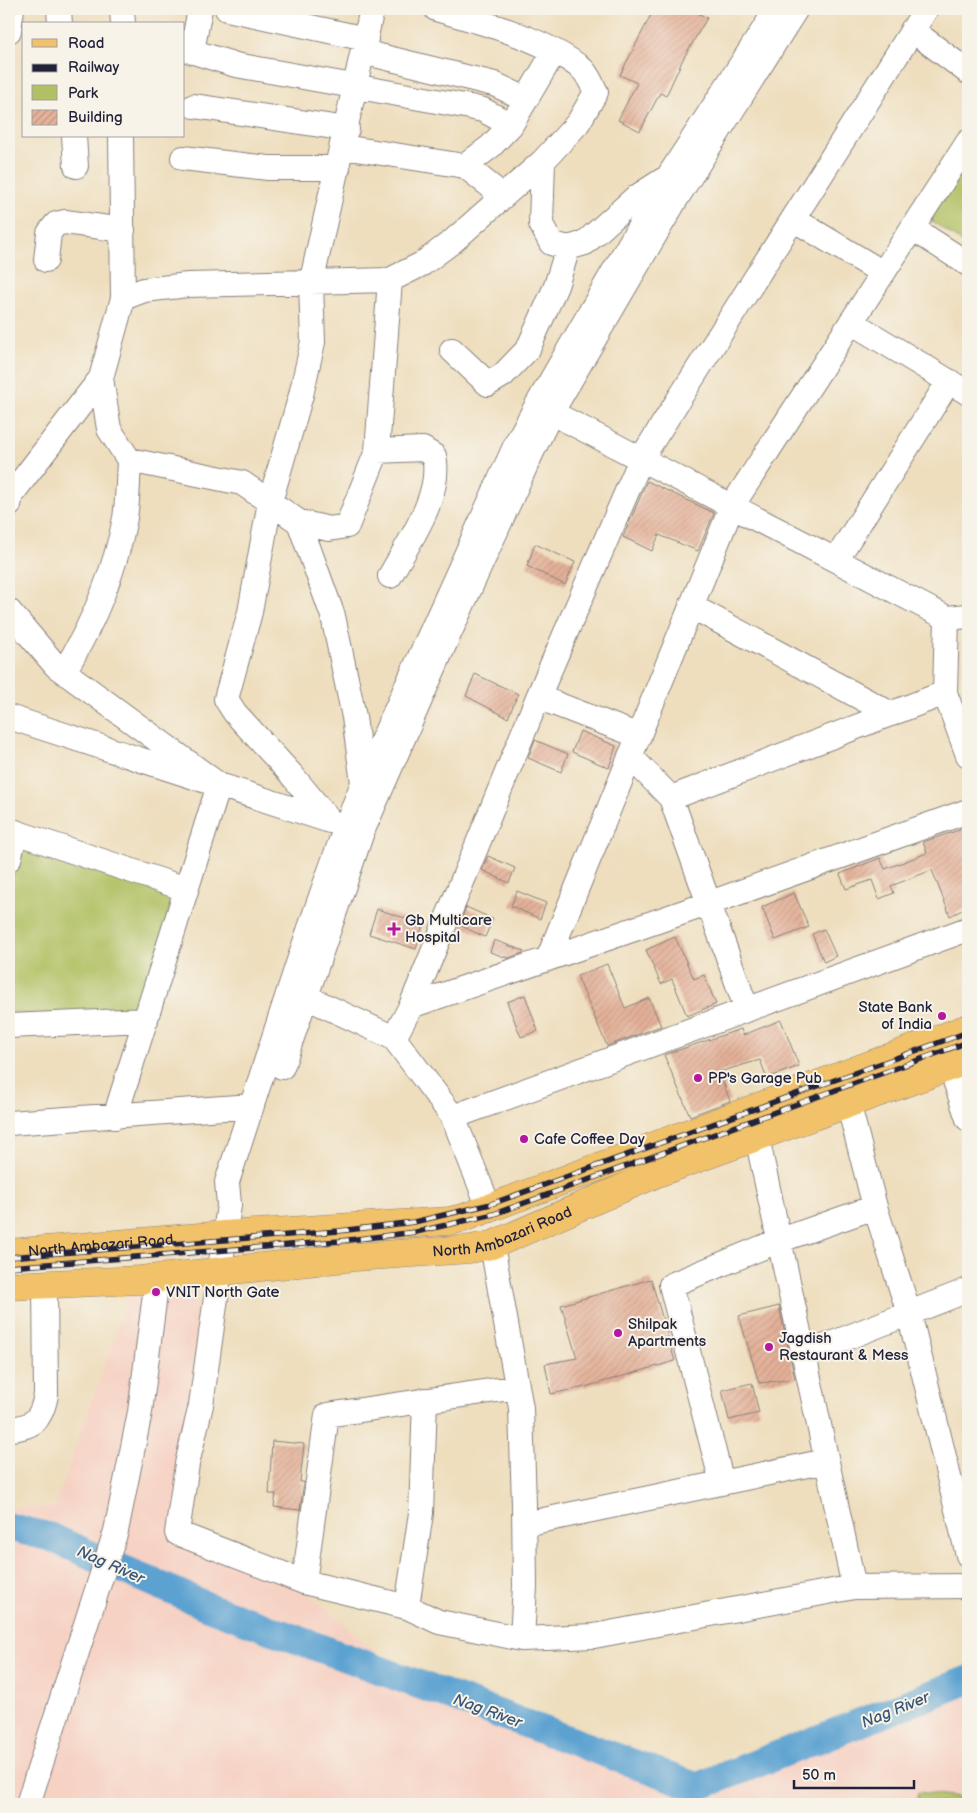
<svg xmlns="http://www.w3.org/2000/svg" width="977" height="1813" font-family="'Balsamiq Sans',sans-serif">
	<defs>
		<pattern id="building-hatch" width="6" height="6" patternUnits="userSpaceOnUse" patternTransform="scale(1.25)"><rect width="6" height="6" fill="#e4b198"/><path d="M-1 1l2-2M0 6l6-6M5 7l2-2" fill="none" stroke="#c39884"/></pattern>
	</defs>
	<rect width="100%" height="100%" fill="#f7f3e8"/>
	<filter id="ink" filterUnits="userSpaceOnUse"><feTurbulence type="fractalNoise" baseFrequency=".02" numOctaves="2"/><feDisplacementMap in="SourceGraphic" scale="10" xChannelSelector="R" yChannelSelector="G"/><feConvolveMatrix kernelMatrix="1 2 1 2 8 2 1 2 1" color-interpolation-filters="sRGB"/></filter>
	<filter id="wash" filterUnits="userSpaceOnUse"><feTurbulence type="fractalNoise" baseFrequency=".0096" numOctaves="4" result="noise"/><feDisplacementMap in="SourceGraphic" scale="20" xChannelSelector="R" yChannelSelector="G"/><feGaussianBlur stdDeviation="1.12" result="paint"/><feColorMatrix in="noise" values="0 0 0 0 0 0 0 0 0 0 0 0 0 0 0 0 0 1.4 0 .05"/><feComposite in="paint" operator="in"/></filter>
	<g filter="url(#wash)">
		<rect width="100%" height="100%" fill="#eedebe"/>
		<!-- built -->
		<path fill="#f6d2c4" d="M198,1285l-14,243 117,59 130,113 279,99 258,-115v120h-959v-297h45l78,-220z"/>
		<!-- green -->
		<path fill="#b0c062" stroke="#69714e" d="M968,158v88l-38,-26z
			M22,839l153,53 -35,119 -131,5v-124z
			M918,1792l50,6v6h-52z"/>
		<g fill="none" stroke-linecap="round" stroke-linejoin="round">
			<!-- river -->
			<path stroke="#5ba2d1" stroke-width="29" d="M9,1527l41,10 159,70 488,180 271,-107"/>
		</g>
		<g id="blocks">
			<!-- building -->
			<path fill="url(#building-hatch)" d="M654,9h37l16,9 -24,41 -17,37 -6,-3 -20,38 -22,-11 19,-37 -17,-8z
				M647,481l67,32 -16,38 -39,-16 -7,16 -29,-14z
				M535,544l40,18 -10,23 -38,-19z
				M475,674l43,20 -10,24 -42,-22z
				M580,731l36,15 -7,22 -37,-16z
				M535,740l33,14 -7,18 -33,-14z
				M968,827v80l-18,9 -18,-46 -41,16 3,7 -15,6 -7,-19 -26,9 -6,-15 40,-16 5,11 42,-16 -4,-11z
				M488,856l27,12 -6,15 -27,-13z
				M517,891l29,12 -6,16 -29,-13z
				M794,893l15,34 -34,13 -13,-33z
				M466,907l27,12 -8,18 -26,-12z
				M377,909l46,15 -7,25 -47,-15z
				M824,929l12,27 -12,6 -12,-28z
				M675,937l19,42 10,-4 12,29 -29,12 -15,-37 -11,5 -15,-34z
				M494,940l30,11 -1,2 -15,5 -18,-6z
				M607,964l18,44 24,-10 12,28 -54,20 -30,-70z
				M525,995l13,36 -17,6 -14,-35z
				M781,1020l18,46 -32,12 -7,-18 -41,12 11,29 -40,15 -26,-61 77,-26 2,6z
				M651,1279l24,82 -90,26 -34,7 -6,-30 32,-6 -16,-53z
				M779,1306l16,73 -36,4 -20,-67z
				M752,1383l7,30 -30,7 -7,-30z
				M272,1441l32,3 -4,38h4l-4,28 -26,-3 2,-13h-7z"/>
		</g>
	</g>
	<g filter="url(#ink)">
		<use href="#blocks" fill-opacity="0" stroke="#88807c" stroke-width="1"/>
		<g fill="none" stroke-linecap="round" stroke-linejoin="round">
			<!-- minor casing -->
			<g stroke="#88807c" stroke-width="26">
				<path id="minor" d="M59,9l1,15
					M122,9l1,15
					M227,9l139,30
					M436,9c45,13 110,30 146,60 6,5 10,16 14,23l-18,31 -35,38 -2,63 10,19 17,5 17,-5 50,-45 28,-18
					M912,30l56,42
					M9,31l3,-22
					M184,49l52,16 234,42 13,3 28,15
					M192,51l8,-42
					M363,52l131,32 32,15
					M194,106l153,23
					M74,136l2,30
					M121,136l2,162
					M343,147l122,19 26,-20 20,-21 43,-73
					M183,158l85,10h70
					M465,166l38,30
					M793,219l90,54
					M912,228l56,36
					M46,260l3,-27 7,-9 9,-2 58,8
					M851,322l117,71
					M452,350l36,34 15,-9 25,-26 28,-63 12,-38
					M101,378l8,51 20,31 113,23 57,39 30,7 18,-3 30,-75 13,-171
					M539,406l408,212 21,-2
					M377,451l46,-2 11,7c9,39 -26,87 -44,120
					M9,505l2,-10 90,-117 22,-80 21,-8 44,-5 202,-5 32,-16 31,-23 90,-80
					M299,522l34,94 21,101 9,66
					M836,560l113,-179
					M691,606l200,108
					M9,611l47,55 163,119 -104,332
					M947,618l-2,75 23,62
					M64,672c28,-47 51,-100 61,-154 3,-19 3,-39 4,-58
					M538,697l101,39
					M9,717l321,104
					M630,756l41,42 76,212
					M671,798l274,-105
					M329,820l-38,-46 -56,-61 -9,-14 24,-87 20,-110 31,-107 12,-53 -2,-58 61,-275
					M9,830l177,59
					M9,859l7,-27
					M548,959l184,-453 236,-364
					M291,990l103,48 59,79 37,93
					M411,1006l127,-309 103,-238 285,-450
					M9,1026l137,-6
					M394,1038l17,-32 299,-103 258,-92
					M950,1066l18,53
					M282,1067l80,-235 83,-189 86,-189 20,-41 125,-214 120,-190
					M848,1102l27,105 34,106 59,242
					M453,1117l515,-188
					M9,1123l243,-17
					M492,1245l29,163 3,97 1,81 -3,53 72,-3 260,-49 -101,-468
					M803,1355l165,-65
					M517,1387l-190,28 -23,167 103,25 32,15 83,17
					M9,1429c25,-2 32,-9 37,-34l-1,-111
					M722,1483l-51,-198 107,-44 97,-34
					M525,1524l301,-63
					M304,1582l-127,-49 10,-69 14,-59 28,-200 -2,-23c44,-133 84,-268 136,-399l154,-341 20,-37 131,-228 109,-168
					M854,1587l114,-1
					M407,1607l14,-94 4,-113
					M28,1804l88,-273 24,-119 17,-134"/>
			</g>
			<!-- major casing -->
			<g stroke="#88807c" stroke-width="29">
				<g id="major">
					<path id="s1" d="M9,1253l215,-18 225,-14 14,-3 505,-190"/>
					<path id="s2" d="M9,1286l131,-6 215,-23 115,-8 22,-4 168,-73 308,-112"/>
				</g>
			</g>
			<!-- minor -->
			<use href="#minor" stroke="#fff" stroke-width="24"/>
			<!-- major -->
			<use href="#major" stroke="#f2c26a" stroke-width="28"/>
			<!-- rail casing -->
			<g stroke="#22223b" stroke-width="5.5">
				<path id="rail" d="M9,1257l330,-26 75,-9 77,-18 477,-172
					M9,1267l331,-26 76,-9 78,-18 474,-172"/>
			</g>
			<!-- rail -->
			<use href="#rail" stroke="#f7f3e8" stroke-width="4" stroke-dasharray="11" stroke-linecap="butt"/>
		</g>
	</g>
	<!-- markers -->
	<g fill="#b5179e" stroke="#f7f3e8" stroke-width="2">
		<path d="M391.5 921.5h5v5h5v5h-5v5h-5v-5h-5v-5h5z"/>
		<circle cx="942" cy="1016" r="5"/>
		<circle cx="698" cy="1078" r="5"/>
		<circle cx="524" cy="1139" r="5"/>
		<circle cx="156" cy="1292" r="5"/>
		<circle cx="618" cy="1333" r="5"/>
		<circle cx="769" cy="1347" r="5"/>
	</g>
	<g text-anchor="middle" stroke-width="4" stroke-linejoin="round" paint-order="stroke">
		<!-- poi labels -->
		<g font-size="15" fill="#22223b" stroke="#f7f3e8" text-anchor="start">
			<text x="405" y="925">Gb Multicare<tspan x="405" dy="17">Hospital</tspan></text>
			<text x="932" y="1012" text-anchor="end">State Bank<tspan x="932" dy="17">of India</tspan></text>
			<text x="708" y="1083">PP's Garage Pub</text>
			<text x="534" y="1144">Cafe Coffee Day</text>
			<text x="166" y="1297">VNIT North Gate</text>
			<text x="628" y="1329">Shilpak<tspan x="628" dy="17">Apartments</tspan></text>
			<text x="779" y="1343">Jagdish<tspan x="779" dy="17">Restaurant &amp; Mess</tspan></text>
		</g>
		<!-- street labels -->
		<g font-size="15" fill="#22223b" stroke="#f7f3e8">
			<text dy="5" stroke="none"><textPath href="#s2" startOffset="498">North Ambazari Road</textPath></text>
			<text dy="5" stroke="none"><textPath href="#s1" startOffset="92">North Ambazari Road</textPath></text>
		</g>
		<!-- water labels -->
		<g font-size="16" font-style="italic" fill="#395577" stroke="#f7f3e8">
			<text transform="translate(111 1564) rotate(24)" y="6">Nag River</text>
			<text transform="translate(895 1709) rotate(-22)" y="6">Nag River</text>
			<text transform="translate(488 1710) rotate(20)" y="6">Nag River</text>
		</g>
	</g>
	<!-- margin -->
	<rect width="977" height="1813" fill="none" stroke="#f7f3e8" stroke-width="30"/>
	<!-- legend -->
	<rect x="22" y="22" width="162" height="115" fill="#f7f3e8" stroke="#a29fa3"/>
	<rect x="32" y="39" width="25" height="8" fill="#f2c26a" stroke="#a29fa3"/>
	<text x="68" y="48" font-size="15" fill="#22223b">Road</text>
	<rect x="32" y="64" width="25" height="8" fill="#22223b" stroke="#a29fa3"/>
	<text x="68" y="72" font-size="15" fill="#22223b">Railway</text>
	<rect x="32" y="85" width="25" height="15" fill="#b0c062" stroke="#a29fa3"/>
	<text x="68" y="98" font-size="15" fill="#22223b">Park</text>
	<rect x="32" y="110" width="25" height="15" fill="url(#building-hatch)" stroke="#a29fa3"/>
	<text x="68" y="122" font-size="15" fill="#22223b">Building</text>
	<!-- scale -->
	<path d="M794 1780v8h120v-8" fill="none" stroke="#22223b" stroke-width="2.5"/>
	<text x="802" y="1780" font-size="15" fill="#22223b" stroke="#f7f3e8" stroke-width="4" paint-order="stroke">50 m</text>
</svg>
